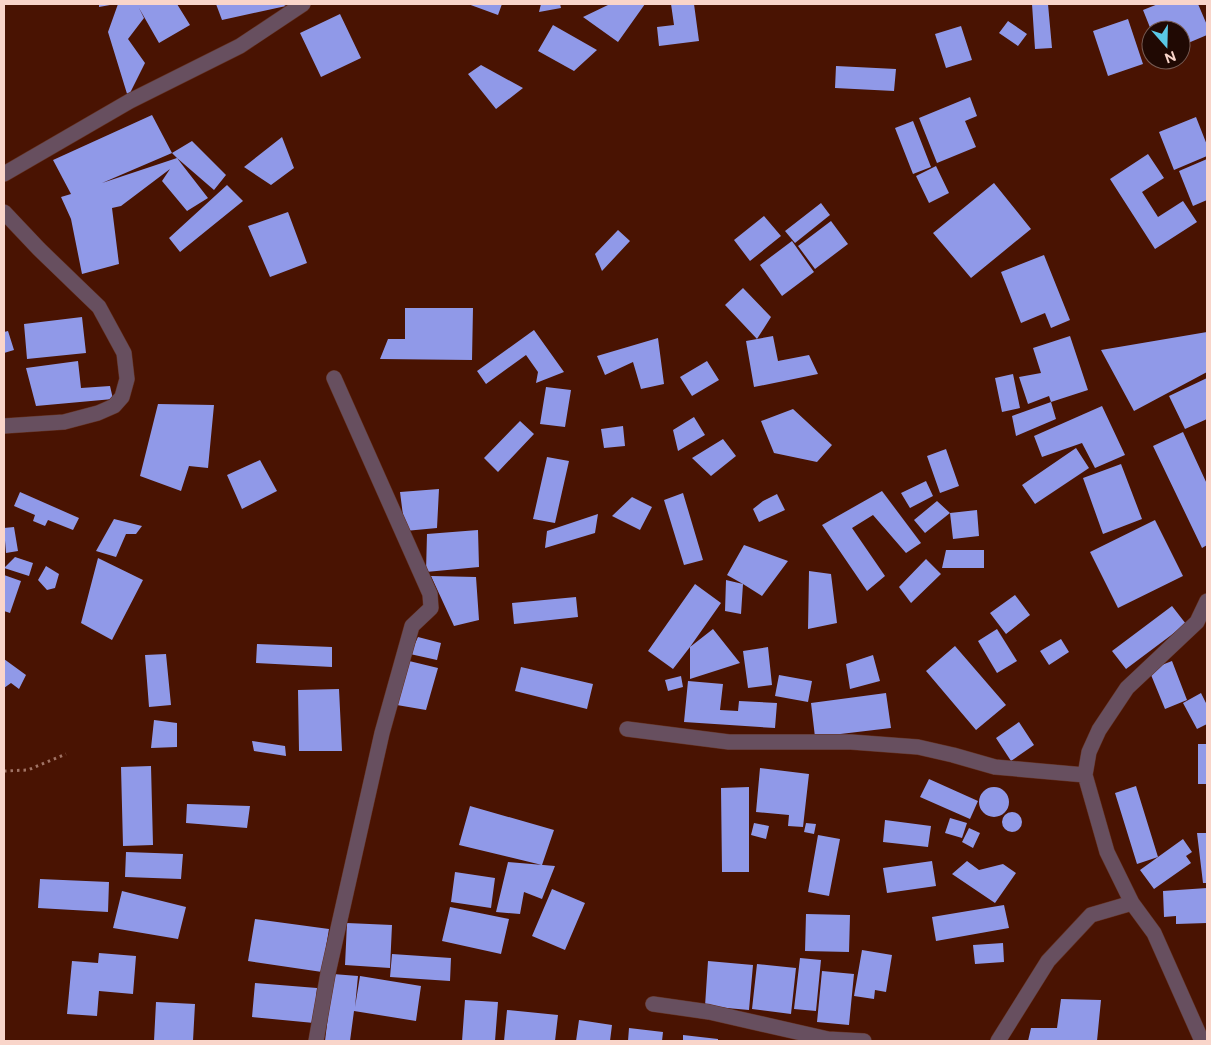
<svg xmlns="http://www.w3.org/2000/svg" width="1211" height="1045" font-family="Figtree,sans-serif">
	<rect width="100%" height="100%" fill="#491302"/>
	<!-- building -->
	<path fill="#9099e8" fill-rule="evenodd" d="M99,4h11v1l-11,2z
		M118,4h59l13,21 -31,18 -20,-35 5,10 -16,21 17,24 -17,34 -20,-65z
		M216,4h66l4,2 -64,14z
		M468,4h34l-4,11z
		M541,4h19l1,4 -22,4z
		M610,4h35l-27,38 -35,-25z
		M671,4h23l5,37 -40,5 -2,-19 17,-2z
		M1032,4h16l4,44 -17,1z
		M1158,4h40l9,21v10l-26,11v-16h-30l-8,-20z
		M340,14l21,44 -40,19 -21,-44z
		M1128,19l15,45 -35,12 -15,-45z
		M1008,21l19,13 -9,12 -19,-13z
		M553,25l44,25 -23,21 -36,-20z
		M961,26l11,34 -26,8 -11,-34z
		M481,65l42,23 -27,21 -28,-35z
		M836,66l60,3 -2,22 -59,-3z
		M970,97l7,19 -12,5 11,26 -39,16 -18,-45z
		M152,115l20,38 20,-12 34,34 -12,15 -37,-32 31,40 -21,13 -25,-30 8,-12 -49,37 -9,2 7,56 -37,10 -11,-55 -10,-22 10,-3 -18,-34zM172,153l5,5 -75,25z
		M1196,117l11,28v11l-33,14 -15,-38z
		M913,121l18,46 -18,7 -18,-46z
		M282,137l12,31 -23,17 -27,-18z
		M1148,154l16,24 -22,14 16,25 25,-16 14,21 -42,27 -45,-70z
		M1207,159v41l-14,6 -14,-35z
		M936,166l13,27 -20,10 -13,-27z
		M994,183l37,46 -60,49 -38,-45z
		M227,185l16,16 -63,51 -11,-14z
		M821,203l9,12 -35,28 -10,-12z
		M288,212l19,51 -37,14 -22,-51z
		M764,216l17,20 -31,25 -16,-21z
		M831,221l17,23 -33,25 -17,-23z
		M618,230l12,11 -28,30 -7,-17z
		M792,241l22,31 -32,24 -22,-31z
		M1044,255l26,65 -19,8 -6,-15 -24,10 -20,-51z
		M743,288l28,29 -14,22 -32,-34z
		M405,308h68l-1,52 -92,-1 8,-20h17z
		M82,317l4,36 -59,6 -3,-35z
		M534,330l30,42 -28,11 2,-11 -12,-17 -40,29 -9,-13z
		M8,331l6,19 -10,3v-21z
		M1207,332v40l-73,39 -33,-61z
		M773,336l5,25 31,-6 9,19 -64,13 -8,-46z
		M1070,336l18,54 -37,12 5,17 -40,17 -4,-20 39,-14 -2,-6 -21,8 -9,-27 22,-4 -8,-25z
		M658,338l6,46 -23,5 -8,-27 -28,13 -8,-19z
		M78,361l3,27 29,-2 3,13 -77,7 -10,-38z
		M707,361l12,19 -27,16 -12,-19z
		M1013,374l7,34 -18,4 -7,-34z
		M1207,378v41l-22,10 -16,-33z
		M546,387l25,3 -6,37 -25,-3z
		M158,404l56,1 -6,63 -19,-2 -8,25 -41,-15z
		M1102,406l23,49 -30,13 -13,-25 -40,14 -8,-21z
		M793,409l39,36 -15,17 -43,-9 -13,-32z
		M694,417l11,18 -27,16 -5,-21z
		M520,421l14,13 -36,38 -14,-14z
		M623,426l2,20 -21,2 -3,-19z
		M1183,432l24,52v61l-5,3 -49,-102z
		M723,439l13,17 -25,20 -19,-18z
		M1076,448l13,20 -54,36 -13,-19z
		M946,449l13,37 -19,7 -13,-37z
		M547,457l22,4 -14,62 -22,-4z
		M260,460l17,31 -35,18 -15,-34z
		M1121,464l21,55 -39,15 -20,-56z
		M926,481l7,15 -23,12 -9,-15z
		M439,489l-2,39 -32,3 -5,-39z
		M882,491l39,52 -15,10 -33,-38 -21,13 33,48 -18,15 -45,-66z
		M20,492l59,26 -6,12 -25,-10 -3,6 -12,-5 2,-6 -21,-9z
		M683,493l20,67 -19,5 -20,-65z
		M777,494l8,16 -26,12 -6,-13 10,-8z
		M632,497l20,10 -12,23 -28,-14z
		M937,501l13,12 27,-3 2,26 -26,3 -3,-26 -25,20 -11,-13z
		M598,514l-3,19 -50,15 2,-17z
		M114,519l28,7 -6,8h-10l-10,23 -20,-6z
		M1155,520l28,56 -65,32 -28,-56z
		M14,527l4,24 -12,2 -2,-25z
		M478,530l1,37 -53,5 1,-38z
		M744,545l44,16 -26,35 -19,-12 -2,30 -16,-3 1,-31 17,4 -16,-9z
		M946,550h38v18h-42z
		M15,557l18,6 -4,13 -25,-8z
		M98,558l45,22 -31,60 -31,-17z
		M926,559l15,15 -30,29 -12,-16z
		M46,566l13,8 -4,14 -8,2 -9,-10z
		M809,571l22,3 6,49 -29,6z
		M4,575l17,6 -11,32 -6,-2z
		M431,576l45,1 3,43 -25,6z
		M695,584l26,19 -31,44 23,-18 27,34 -50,16v-32l-17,22 -25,-18z
		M1015,595l15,20 -24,19 -16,-21z
		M576,597l2,20 -64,7 -2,-21z
		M1172,606l14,18 -60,45 -14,-18z
		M997,629l20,32 -20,12 -19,-32z
		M418,637l23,6 -4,17 -27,-6z
		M1061,639l8,13 -20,13 -9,-14z
		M257,644l75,3v20l-76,-4z
		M955,646l51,59 -30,25 -50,-59z
		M768,647l4,38 -24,3 -5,-37z
		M166,654l5,51 -22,2 -4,-52z
		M873,655l7,26 -30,8 -4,-25z
		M4,659l22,16 -7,14 -8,-6 -7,5z
		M405,660l33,8 -12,42 -35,-6z
		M1172,661l15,39 -22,9 -16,-39z
		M521,667l72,17 -6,25 -72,-18z
		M779,675l33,6 -4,21 -33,-6z
		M681,676l2,11 -15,4 -3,-11z
		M688,681l35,3 -3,26 18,1 1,-10 38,2 -2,25 -91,-6z
		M339,689l3,62h-43l-1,-61z
		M886,693l5,35 -76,9 -4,-34z
		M1201,693l6,12v19l-10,5 -14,-26z
		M154,720l23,3v24l-26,1z
		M1019,722l15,23 -23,16 -15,-23z
		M252,741l33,5 1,10 -32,-5z
		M1198,744h9v40h-9z
		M151,766l2,79 -30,1 -2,-79z
		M760,768l49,6 -6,53 -15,-1 1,-11 -33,-3z
		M929,779l49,22 -8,18 -50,-22z
		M1136,786l22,71 25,-18 9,13 -6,4 5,7 -37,26 -14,-19 18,-13 -21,7 -22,-71z
		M979 802a15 15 0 1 1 30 0a15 15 0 1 1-30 0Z
		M749,787v85h-27l-1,-84z
		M187,804l63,2 -3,22 -61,-5z
		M470,806l84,24 -12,35 -83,-20z
		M1002 822a10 10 0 1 1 20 0a10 10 0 1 1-20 0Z
		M950,818l17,5 -5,15 -17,-5z
		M885,820l46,6 -3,21 -45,-5z
		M754,823l15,3 -3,13 -15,-4z
		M806,823l10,1 -2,10 -10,-2z
		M969,828l11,5 -7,15 -11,-6z
		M1197,833h10v50h-4z
		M818,835l22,4 -11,57 -21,-4z
		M126,852l57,2 -2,25 -56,-2z
		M932,861l4,25 -49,7 -4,-25z
		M967,861l12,9 24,-6 13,9 -21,30 -43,-29z
		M508,862l47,4 -13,33 -18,-7 -4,22 -24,-2z
		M455,872l40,6 -4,30 -40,-6z
		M40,879l69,3 -1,30 -70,-4z
		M1207,888v35l-31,1v-8l-12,1 -1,-26z
		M552,889l33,14 -20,47 -33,-14z
		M122,891l64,16 -8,32 -65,-11z
		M1004,905l5,23 -73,13 -4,-24z
		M450,907l59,12 -8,35 -59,-13z
		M806,914l44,1 -1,37 -44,-1z
		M255,919l74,10 -7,43 -74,-11z
		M347,923l45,2 -2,43 -45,-3z
		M1003,943l1,19 -29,2 -2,-19z
		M862,950l30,5 -6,37 -11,-2 -1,9 -20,-3z
		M99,953l37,3 -3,38 -34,-3 -2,25 -30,-2 5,-53 26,2z
		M392,954l59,4 -1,23 -60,-4z
		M800,958l21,2 -5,51 -22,-2z
		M708,961l45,4 -4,45 -44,-4z
		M757,964l39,4 -5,46 -39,-5z
		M822,971l32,3 -5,51 -32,-3z
		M333,974l25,2 -3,31 5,-31 61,10 -5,35 -62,-10 -4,30h-25z
		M255,983l62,5 -3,35 -62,-6z
		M1061,999l40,1 -4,41h-69l3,-13h26z
		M465,1000l33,2 -3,39h-33z
		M156,1002l39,2 -2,37h-39z
		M507,1010l51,5 -3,26h-51z
		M579,1020l33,5 -2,16h-34z
		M629,1028l34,4 -1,9h-34z
		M683,1035l35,4v2h-35z"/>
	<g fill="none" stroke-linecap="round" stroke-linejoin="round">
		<!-- minor casing -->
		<g stroke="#653222" stroke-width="16">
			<path id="minor" d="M4,174l126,-73 110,-55 63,-42
				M4,212l35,37 60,58 25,46 3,26 -5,18 -8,9 -16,7 -34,9 -60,4
				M627,729l102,13h122l67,5 35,8 42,12 90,8
				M653,1004l56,8 119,27 36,2
				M316,1041l12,-68 54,-240 30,-107 19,-18 -1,-14 -96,-216
				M998,1041l50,-80 43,-46 41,-12
				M1202,1041l-48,-108 -22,-30 -25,-51 -22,-77 4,-23 10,-22 28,-42 70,-66 10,-21"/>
		</g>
		<!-- path -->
		<path stroke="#a07365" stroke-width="3" stroke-dasharray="2.5 4" stroke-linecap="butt" d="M4,771l24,-1 38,-16"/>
		<!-- minor -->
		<use href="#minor" stroke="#674f5f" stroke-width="15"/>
	</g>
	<!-- border -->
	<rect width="1211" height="1045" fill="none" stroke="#f9d5ca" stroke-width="10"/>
	<!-- north arrow -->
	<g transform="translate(1166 45) rotate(160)"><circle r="24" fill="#200903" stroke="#775b53"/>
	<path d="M0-4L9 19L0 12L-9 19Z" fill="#5ac8e5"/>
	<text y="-8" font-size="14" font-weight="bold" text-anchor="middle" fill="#f9d5ca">N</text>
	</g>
</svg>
